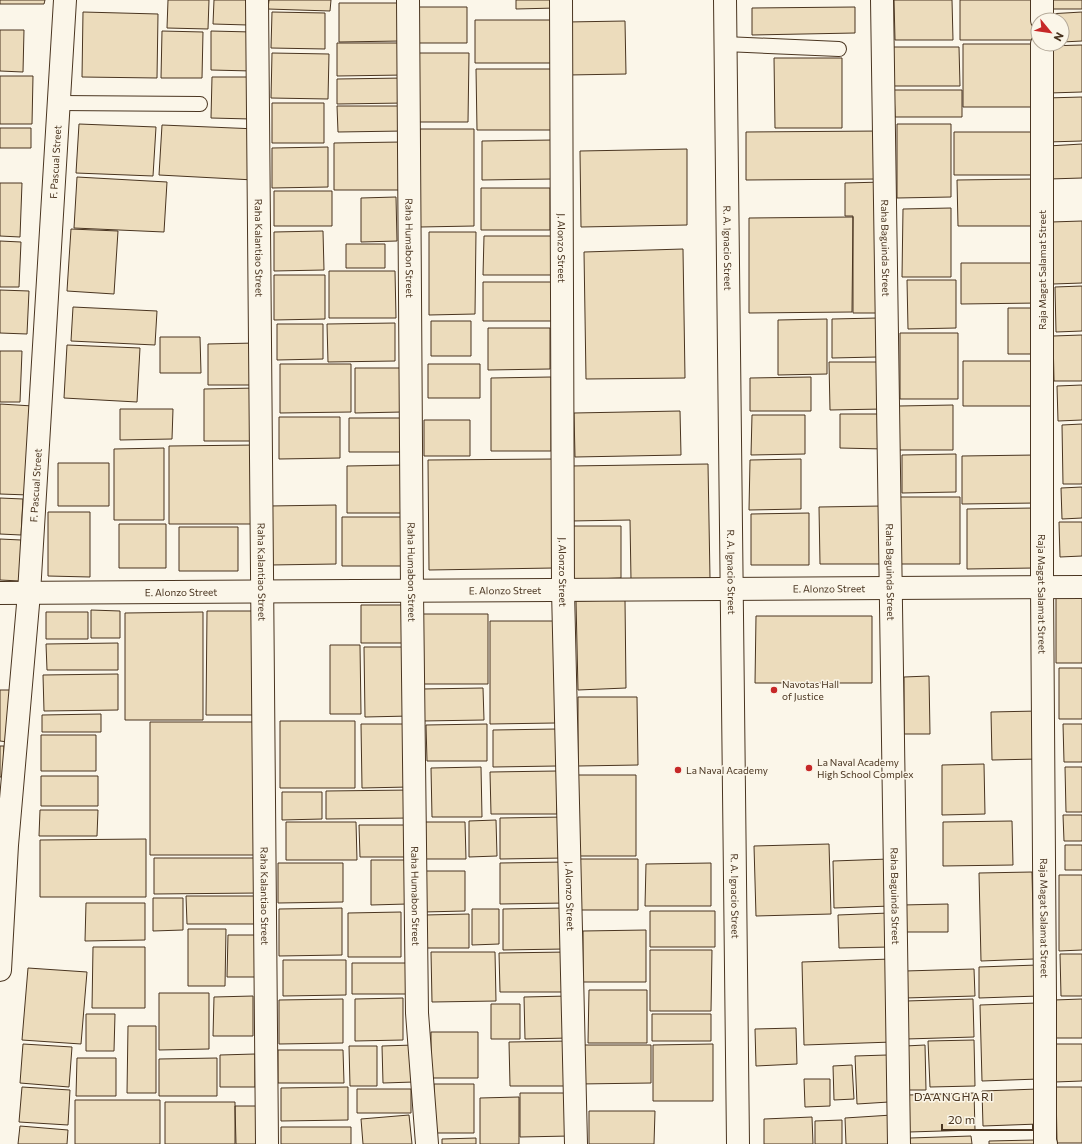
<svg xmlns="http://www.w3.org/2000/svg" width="1082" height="1144" font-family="Commissioner,sans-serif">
	<rect width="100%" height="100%" fill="#fbf6e9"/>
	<!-- building -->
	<path fill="#ecdcbc" stroke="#4a3520" d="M0,0h45l-1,4h-44z
		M168,0h41l-1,29 -41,-1z
		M214,0h35l-1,25 -35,-1z
		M269,0h62l-1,11 -62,-2z
		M516,0h40v8l-40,1z
		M894,0h58l1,40h-58z
		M960,0h74l1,40h-75z
		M1050,0h32v9h-33z
		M339,3h60l1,38 -61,1z
		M416,7h51v36h-50z
		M855,7v26l-103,2v-27z
		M83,12l75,2 -1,64 -75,-1z
		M272,12l53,1v36l-54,-1z
		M1082,12v29l-20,1v-22h-14v-6z
		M475,20h77v43h-77z
		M625,21l1,53 -58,1 -1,-53z
		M0,30h24l-1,42 -23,-1z
		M162,31l41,1 -1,46h-41z
		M211,31l41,1v39l-41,-1z
		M337,43h67v32l-67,1z
		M963,44h71v63h-71z
		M1082,45v47l-33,1 -2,-47z
		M893,47h66l1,39h-67z
		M272,53l57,1 -1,45 -57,-1z
		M419,53h50l-1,69h-49z
		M774,58h68v70h-67z
		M476,69h77v61h-76z
		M0,76h33l-1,48h-32z
		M212,77h39v42l-40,-1z
		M404,78v25l-67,1v-25z
		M894,90h68v27h-67z
		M1082,97v44l-35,1 -1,-44z
		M272,103h52v40h-52z
		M337,106h67v25l-66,1z
		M79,124l77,3 -3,49 -77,-3z
		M897,124h54v73l-54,1z
		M162,125l95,4 -3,51 -95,-5z
		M0,128h31v20h-31z
		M420,129h54v97l-54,1z
		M880,131l-1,48 -133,1v-48z
		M954,132h80v43h-80z
		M553,140v39l-71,1v-39z
		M402,142v48h-68v-47z
		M1082,144v34l-33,1 -1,-33z
		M328,147v40l-56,1v-40z
		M687,149v76l-106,2 -1,-76z
		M77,177l90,5 -3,50 -90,-4z
		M1033,179v47h-75l-1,-46z
		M883,182l1,131h-31v-97h-8v-33z
		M0,183h22l-2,54 -20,-1z
		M481,188h69v42h-69z
		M274,191h58v35h-58z
		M396,197l1,44 -36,1v-44z
		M951,208v69h-49l1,-68z
		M853,217l-1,95 -103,1v-95z
		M1082,221v62l-29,1 -2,-62z
		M71,229l47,2 -4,63 -47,-3z
		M323,231l1,39 -50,1v-39z
		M429,232h47l-1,82 -46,1z
		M484,236h69v39h-70z
		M0,241l21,1 -2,45h-19z
		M346,244h39v24h-39z
		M683,249l2,129 -99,1 -2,-127z
		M961,263h77l1,40 -78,1z
		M329,271h66l1,47h-67z
		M274,275h51v44l-51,1z
		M907,280h49v48l-48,1z
		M483,282h69v39h-69z
		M1082,286v45l-26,1 -1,-45z
		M0,290l29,1 -2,43 -27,-1z
		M73,307l84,4 -2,34 -84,-4z
		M1008,308h28v46h-28z
		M878,318v39l-46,1v-39z
		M827,319v55l-49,1v-55z
		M431,321h40v35h-40z
		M395,323v38l-67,1 -1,-38z
		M277,324h46v35l-46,1z
		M488,328h62v41l-62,1z
		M900,333h58v66h-58z
		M1082,335v46h-28l-1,-45z
		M160,337h40l1,36h-41z
		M256,343v42h-48v-41z
		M67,345l73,3 -3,54 -73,-4z
		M0,351h22l-2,51h-20z
		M963,361h75v45h-75z
		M829,362h54v47l-53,1z
		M280,364h71v48l-71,1z
		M428,364h52v34h-52z
		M355,368h47v44l-47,1z
		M551,377v74h-60v-73z
		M811,377v34h-61v-33z
		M1082,385v35l-24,1 -1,-35z
		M257,388v53h-53v-52z
		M0,404l33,2 -4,89 -29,-1z
		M953,405v45h-54v-44z
		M120,409h53l-1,30 -52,1z
		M680,411l1,44 -106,2 -1,-44z
		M840,414h43l1,35 -44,-1z
		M752,415h53v39l-54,1z
		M279,417h61v41l-61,1z
		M349,418h53v34h-53z
		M424,420h46v36h-46z
		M1082,424v60h-19l-1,-59z
		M257,445v79h-88v-78z
		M164,448v72h-50v-71z
		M956,454v38l-54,1v-38z
		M1036,455v48l-74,1v-48z
		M554,459v109l-125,2 -1,-110z
		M801,459v50l-52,1 1,-50z
		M58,463h51v43h-51z
		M708,464l2,114 -79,2 -1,-60 -59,1 -1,-55z
		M406,465l1,48h-60v-47z
		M1082,487v31l-20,1 -1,-31z
		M898,497h62v67h-62z
		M0,498l23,1 -2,36 -21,-1z
		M336,505v59l-66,1 -1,-59z
		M882,506v58h-62l-1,-57z
		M1034,508v60l-67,1v-60z
		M48,512h42v65l-42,-1z
		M809,513v52h-58v-51z
		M342,517h65v49h-65z
		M1059,522h23v34l-22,1z
		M119,524h47v44h-47z
		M566,526h55v52l-55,2z
		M179,527h59v44h-59z
		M0,539l21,1 -1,41 -20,-1z
		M1056,598h26v65h-26z
		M625,600l1,88 -48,2 -2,-89z
		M361,605h48v38h-48z
		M91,610l29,1v27h-29z
		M207,611h53v104h-54z
		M46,612h42v27h-42z
		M203,612v108h-78v-107z
		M423,614h65v70h-65z
		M756,616h116v67h-117z
		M490,621h65v102l-65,1z
		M118,643v27h-71l-1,-26z
		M330,645h30l1,69h-31z
		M364,647h45l1,69 -45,1z
		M1059,668h23v51h-23z
		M118,674v36l-74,1 -1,-36z
		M929,676l1,58h-26v-57z
		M483,688l1,32 -62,1v-32z
		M0,690h10l-2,52 -8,-1z
		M578,697h59l1,68 -60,1z
		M1038,711l1,48 -47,1 -1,-48z
		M101,714v18h-59v-17z
		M280,721h75v67h-75z
		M150,722h111v133h-111z
		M361,724h47l1,63 -47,1z
		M487,724v37h-60l-1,-36z
		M1063,724h19v38h-18z
		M557,729v37l-64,1v-37z
		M41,735h55v36h-55z
		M0,746h4l-1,31h-3z
		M984,764l1,50 -43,1v-50z
		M481,767l1,50h-50l-1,-49z
		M1065,767h17v45h-16z
		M557,771v43h-66l-1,-42z
		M573,775h63v81h-63z
		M41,776h57v30h-57z
		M411,790l-1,28 -84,1v-28z
		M282,792h40v27l-40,1z
		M40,810h58l-1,26h-58z
		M1063,815h19v26h-18z
		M565,817v41l-65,1v-41z
		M496,820l1,36 -28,1v-36z
		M1012,821l1,44 -70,1v-44z
		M286,822h70l1,38h-71z
		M425,822h40l1,37h-40z
		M359,825h50v32h-49z
		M146,839v58h-106v-57z
		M829,844l2,70 -75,2 -2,-70z
		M1065,845h17v25h-17z
		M154,858h105v35l-105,1z
		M580,859h58v51h-59z
		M889,859l2,47 -57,2 -1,-47z
		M371,860h36v44l-36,1z
		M566,862v41l-66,1v-41z
		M278,863h65v39l-65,1z
		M711,863v43h-66l1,-42z
		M422,871h43v40l-42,1z
		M1032,872l2,87 -53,2 -2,-88z
		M1059,875h23v75l-23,1z
		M186,896h70v28h-69z
		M153,898h30v32l-30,1z
		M86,903h59v37l-60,1z
		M948,904v28h-45l-1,-27z
		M342,908v47l-63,1v-47z
		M565,908v41l-62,1v-41z
		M472,909h27v35l-27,1z
		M650,911h65v36h-65z
		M401,912v45h-53v-44z
		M889,913l1,34 -51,1 -1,-33z
		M469,914v34h-44v-33z
		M188,929h38l-1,57h-37z
		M646,930v52h-63v-51z
		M228,935h27v42h-28z
		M93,947h52v61h-53z
		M650,950h62l-1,61h-61z
		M431,952h64l1,49 -64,1z
		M568,952v40h-68l-1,-39z
		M1060,954h22v42h-21z
		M891,959l2,83 -89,3 -2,-83z
		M283,960h63v35l-63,1z
		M352,963h56l-1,31h-55z
		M1038,965l1,31 -60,2v-31z
		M28,968l59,4 -6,72 -59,-4z
		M974,969l1,27 -70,2v-27z
		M589,990h58v53h-59z
		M159,993h50v56l-50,1z
		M253,996v40h-40l1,-39z
		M569,996v42l-44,1 -1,-42z
		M403,998v42l-48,1v-42z
		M343,999v44l-64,1v-44z
		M973,999l1,38 -68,2v-38z
		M1082,999v39h-27l-1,-38z
		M1037,1003l2,76 -57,2 -2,-76z
		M491,1004h29v35h-29z
		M86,1014h29l-1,37h-28z
		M652,1014h59v27h-59z
		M128,1026h28v67h-29z
		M796,1028l1,36 -41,2 -1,-37z
		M431,1032h47v46h-47z
		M974,1040l1,46 -45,1 -2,-46z
		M570,1041v45h-60l-1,-44z
		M23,1044l49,3 -3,40 -49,-4z
		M713,1044v57h-60v-56z
		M1055,1044h27v37l-27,1z
		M414,1045v37l-31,1 -1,-37z
		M579,1045h72v38l-72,1z
		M925,1045l1,45h-20l-1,-44z
		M349,1046h28v40h-27z
		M278,1050h65l1,33h-66z
		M255,1054v33h-35v-32z
		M887,1055l2,47 -32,2 -2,-48z
		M77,1058h39v38h-40z
		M217,1058v38h-58v-37z
		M852,1065l2,34 -20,1 -1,-34z
		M804,1079h26v27l-25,1z
		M434,1084h40v49h-40z
		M22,1087l48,3 -2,35 -49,-3z
		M348,1087v33l-67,1v-33z
		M1056,1087h26v56h-25z
		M357,1089h54v24h-54z
		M1038,1089l1,35 -56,2 -1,-35z
		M520,1093h50v43l-50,1z
		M974,1093l1,37 -66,2 -1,-37z
		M519,1097v47h-39v-46z
		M75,1100h85v44h-85z
		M165,1102h70v42h-70z
		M235,1106h25v38h-24z
		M589,1111h66l-1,33h-65z
		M409,1115l3,29h-49l-2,-25z
		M892,1115l1,29h-47l-1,-26z
		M812,1117l1,27h-49v-25z
		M842,1120v24h-27v-23z
		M20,1126l48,4 -1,14h-49z
		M281,1127h70v17h-70z
		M971,1136l1,8h-62v-6z
		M476,1138v6h-34v-5z
		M1035,1140v4h-46v-3z"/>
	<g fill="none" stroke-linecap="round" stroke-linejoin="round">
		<!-- service casing -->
		<g stroke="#4a3520" stroke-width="16">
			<path id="service" d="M725,44l114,5
				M59,103l141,1"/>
		</g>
		<!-- minor casing -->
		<g stroke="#4a3520" stroke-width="24">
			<g id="minor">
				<path id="s1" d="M257,0l10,1144"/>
				<path id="s2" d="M408,0l4,591 5,422 10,131"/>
				<path id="s3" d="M561,0l2,590 13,554"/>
				<path id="s4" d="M882,0l17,1144"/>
				<path d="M1042,0v20"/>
				<path id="s5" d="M1042,44v543l3,409v147l1,1"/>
				<path id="s6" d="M0,593l1082,-6"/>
				<path id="s7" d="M0,970l7,-125 22,-252 36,-593"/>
			</g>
		</g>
		<!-- tertiary casing -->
		<g stroke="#4a3520" stroke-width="24">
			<g id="tertiary">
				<path id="s8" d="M725,0l13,1144"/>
			</g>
		</g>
		<!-- service -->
		<use href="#service" stroke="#fbf6e9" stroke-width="14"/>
		<!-- minor -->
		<use href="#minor" stroke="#fbf6e9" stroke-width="22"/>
		<!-- tertiary -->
		<use href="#tertiary" stroke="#fbf6e9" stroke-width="22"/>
	</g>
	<!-- markers -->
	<g fill="#c62828" stroke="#fbf6e9" stroke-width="1.5">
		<circle cx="774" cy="690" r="4"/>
		<circle cx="809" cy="768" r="4"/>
		<circle cx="678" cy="770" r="4"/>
	</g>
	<g text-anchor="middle" stroke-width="3" stroke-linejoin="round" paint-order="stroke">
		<!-- street labels -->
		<g font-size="10" fill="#4a3520" stroke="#fbf6e9">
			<text dy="4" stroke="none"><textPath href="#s7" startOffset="810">F. Pascual Street</textPath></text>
			<text dy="4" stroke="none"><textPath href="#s1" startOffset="248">Raha Kalantiao Street</textPath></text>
			<text dy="4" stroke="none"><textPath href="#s2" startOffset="248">Raha Humabon Street</textPath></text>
			<text dy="4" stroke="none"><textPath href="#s3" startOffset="248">J. Alonzo Street</textPath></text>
			<text dy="4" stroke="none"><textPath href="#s8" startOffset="248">R. A. Ignacio Street</textPath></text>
			<text dy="4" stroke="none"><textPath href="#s4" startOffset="248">Raha Baguinda Street</textPath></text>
			<text transform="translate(1042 270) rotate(-90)" y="4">Raja Magat Salamat Street</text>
			<text dy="4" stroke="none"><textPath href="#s7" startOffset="486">F. Pascual Street</textPath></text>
			<text dy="4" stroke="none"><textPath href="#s1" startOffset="572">Raha Kalantiao Street</textPath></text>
			<text dy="4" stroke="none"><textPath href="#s2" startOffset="572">Raha Humabon Street</textPath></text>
			<text dy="4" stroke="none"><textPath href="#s3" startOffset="572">J. Alonzo Street</textPath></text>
			<text dy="4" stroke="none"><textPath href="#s8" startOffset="572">R. A. Ignacio Street</textPath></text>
			<text dy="4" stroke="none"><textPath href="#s4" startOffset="572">Raha Baguinda Street</textPath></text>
			<text dy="4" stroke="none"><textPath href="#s6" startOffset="829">E. Alonzo Street</textPath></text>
			<text dy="4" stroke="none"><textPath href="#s6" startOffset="505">E. Alonzo Street</textPath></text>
			<text dy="4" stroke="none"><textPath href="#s6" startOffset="181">E. Alonzo Street</textPath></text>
			<text dy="4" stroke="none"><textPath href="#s5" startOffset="550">Raja Magat Salamat Street</textPath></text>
			<text dy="4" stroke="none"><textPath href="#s1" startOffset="896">Raha Kalantiao Street</textPath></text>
			<text dy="4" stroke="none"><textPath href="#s2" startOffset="896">Raha Humabon Street</textPath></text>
			<text dy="4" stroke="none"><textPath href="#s3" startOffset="896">J. Alonzo Street</textPath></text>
			<text dy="4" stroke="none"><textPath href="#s8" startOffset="896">R. A. Ignacio Street</textPath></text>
			<text dy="4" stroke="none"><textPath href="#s4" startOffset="896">Raha Baguinda Street</textPath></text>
			<text dy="4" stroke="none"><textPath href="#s5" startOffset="874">Raja Magat Salamat Street</textPath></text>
		</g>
		<!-- poi labels -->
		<g font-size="10" fill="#4a3520" stroke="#fbf6e9" text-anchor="start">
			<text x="782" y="688">Navotas Hall<tspan x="782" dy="12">of Justice</tspan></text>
			<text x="817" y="766">La Naval Academy<tspan x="817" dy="12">High School Complex</tspan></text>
			<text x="686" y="774">La Naval Academy</text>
		</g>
		<!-- quarter labels -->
		<g font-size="12" letter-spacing="1" fill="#4a3520" stroke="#fbf6e9">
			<text x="954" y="1101">DAANGHARI</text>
		</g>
	</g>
	<!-- north arrow -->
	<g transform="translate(1050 32) rotate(119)"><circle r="19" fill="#fbf6e9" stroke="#b4a999"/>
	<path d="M0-3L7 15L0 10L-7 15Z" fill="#c62828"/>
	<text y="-6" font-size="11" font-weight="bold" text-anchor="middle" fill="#4a3520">N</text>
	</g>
	<!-- scale -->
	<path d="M942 1124v6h91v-6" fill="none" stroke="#4a3520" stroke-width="2"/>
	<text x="948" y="1124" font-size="12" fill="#4a3520" stroke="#fbf6e9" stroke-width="3" paint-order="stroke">20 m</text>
</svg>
